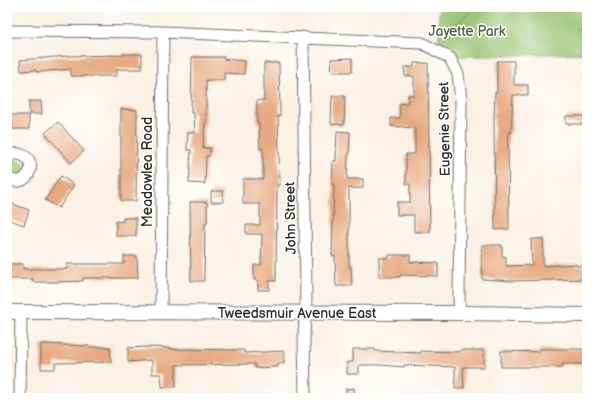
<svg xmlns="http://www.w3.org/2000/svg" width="594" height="405" font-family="'Balsamiq Sans',sans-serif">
	<rect width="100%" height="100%" fill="#fff"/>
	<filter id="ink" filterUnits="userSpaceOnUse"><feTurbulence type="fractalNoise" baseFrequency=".025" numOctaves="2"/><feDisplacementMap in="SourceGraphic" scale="8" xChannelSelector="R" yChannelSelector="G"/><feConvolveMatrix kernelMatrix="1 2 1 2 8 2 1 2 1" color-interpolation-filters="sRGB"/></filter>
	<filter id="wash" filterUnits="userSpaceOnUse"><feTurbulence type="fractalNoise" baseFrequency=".012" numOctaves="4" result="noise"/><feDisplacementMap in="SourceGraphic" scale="16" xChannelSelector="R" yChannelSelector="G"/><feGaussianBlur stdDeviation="0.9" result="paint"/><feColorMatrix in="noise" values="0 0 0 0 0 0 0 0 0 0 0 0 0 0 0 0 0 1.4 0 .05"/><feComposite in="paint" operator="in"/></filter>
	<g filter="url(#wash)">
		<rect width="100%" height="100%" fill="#faf0e3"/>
		<!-- green -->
		<path fill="#96c371" stroke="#60774e" d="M439,7h148v46l-137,4 -11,-7z
			M9 168a8 8 0 1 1 16 0a8 8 0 1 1-16 0Z"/>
		<g id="blocks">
			<!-- building -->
			<path fill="#e7aa82" d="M123,54h19v15h-25v7h-46v-7l-35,3v-2l-15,1 -1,-11 47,-4 56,-1z
				M192,57h32v2l21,2 -1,13 -20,-1v7h-18v43h-1l-2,25h7v8h-4l-1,28 -16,-1 2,-33h-4l1,-18 7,1 -1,-20h-3z
				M352,58v14h-20l-1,-13z
				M497,61h17v24h14v10h-15l-2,38h-2l-1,10 1,86 -14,1 -1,-110 1,-28h2z
				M264,63h15l1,53h-2l2,69h-3l-1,96h-7v9h-11v-10h-4v-15h7l1,-31h-16v-9h14v-21h-17v-25h20v-30h-3l-1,-26h-2v-22l7,-1z
				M414,63h14l2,169h-16v-17h-17v-13h13v-18h-4v-30h9v-26l-24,-2v-8h9l-1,-14 9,-1v-8h6v-19h-9l-1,-9h10z
				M332,96h13l-1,29 -13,-1z
				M29,101h12l1,13h-13z
				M121,109l16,1 -1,91h-15z
				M7,115h22v14h-22z
				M566,116h21v8h-21z
				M58,122l26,29 -13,12 -26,-30z
				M337,131l13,1 -1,23h-1l-1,24h16v9h-14v79h2l1,19h-16l-1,-30h-3l2,-71h-2l1,-24h3z
				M61,176l13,9 -15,23 -14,-8z
				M211,191h12v11h-12z
				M190,202h17v22h-2l-1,57h-13z
				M10,203l19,7 -5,15 -17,-6v-6z
				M123,218h13v18h-20v-15l7,1z
				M531,239h12v27l33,-2v2h11v13l-74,2 -31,-2v-34h20v11l4,1v9l26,-1z
				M389,255h21v7l28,1v13l-38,-1v2h-21v-19h10z
				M124,256h13l1,22h-55v3l-31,1h-19v-3h-26v-15h16v5h44v-5h57z
				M41,344l48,2v1h21l1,15 -56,1v6h-14z
				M146,347l25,1v1l73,1v3l40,-2v12h-6v4l-23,1v-4l-79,1v22h-14l-1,-13h-9v-14l-24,2v-14z
				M353,349h22v2l46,2v-2l39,1v-2h24v17h-21l1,21h-9v-21l-51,-2v2l-23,-2h-22v9h-12v-12h6z
				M539,349h48v15h-25v3h-61v-16l38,1z
				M354,388l1,10h-8l-1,-9z"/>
		</g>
	</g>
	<g filter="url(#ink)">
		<use href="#blocks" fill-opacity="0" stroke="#73706b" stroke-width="1"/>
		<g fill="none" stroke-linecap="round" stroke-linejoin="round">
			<!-- minor casing -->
			<g stroke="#73706b" stroke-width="13">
				<path id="minor" d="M7,31l156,1 259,11 28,15 8,16 3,26 -2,197 1,16
					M303,37l3,262 -2,37 1,62
					M7,158c4,-4 9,-6 15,-3 19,7 3,37 -15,22
					M161,313l2,-281
					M20,398l1,-86"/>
			</g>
			<!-- tertiary casing -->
			<g stroke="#73706b" stroke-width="16">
				<path id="tertiary" d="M7,312l453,1 127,2"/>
			</g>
			<!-- path -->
			<path stroke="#73706b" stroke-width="2" stroke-dasharray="1 3" stroke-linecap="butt" d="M579,31h8
				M444,42l17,-20 16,-15"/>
			<!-- minor -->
			<use href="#minor" stroke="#fff" stroke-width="11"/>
			<!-- tertiary -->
			<use href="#tertiary" stroke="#fff" stroke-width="14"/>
		</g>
	</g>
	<g text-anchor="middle" stroke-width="3" stroke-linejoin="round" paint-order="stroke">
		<!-- park labels -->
		<g font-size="14" fill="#506044" stroke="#fff">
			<text x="467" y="36">Jayette Park</text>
		</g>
		<!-- street labels -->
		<g font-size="14" fill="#2b2b2b" stroke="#fff">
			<text transform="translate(444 129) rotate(-91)" y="5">Eugenie Street</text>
			<text transform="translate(147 172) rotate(-90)" y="5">Meadowlea Road</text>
			<text transform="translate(290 218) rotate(-91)" y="5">John Street</text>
			<text x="297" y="318">Tweedsmuir Avenue East</text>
		</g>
	</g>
	<!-- margin -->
	<rect width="594" height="405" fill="none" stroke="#fff" stroke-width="24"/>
</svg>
